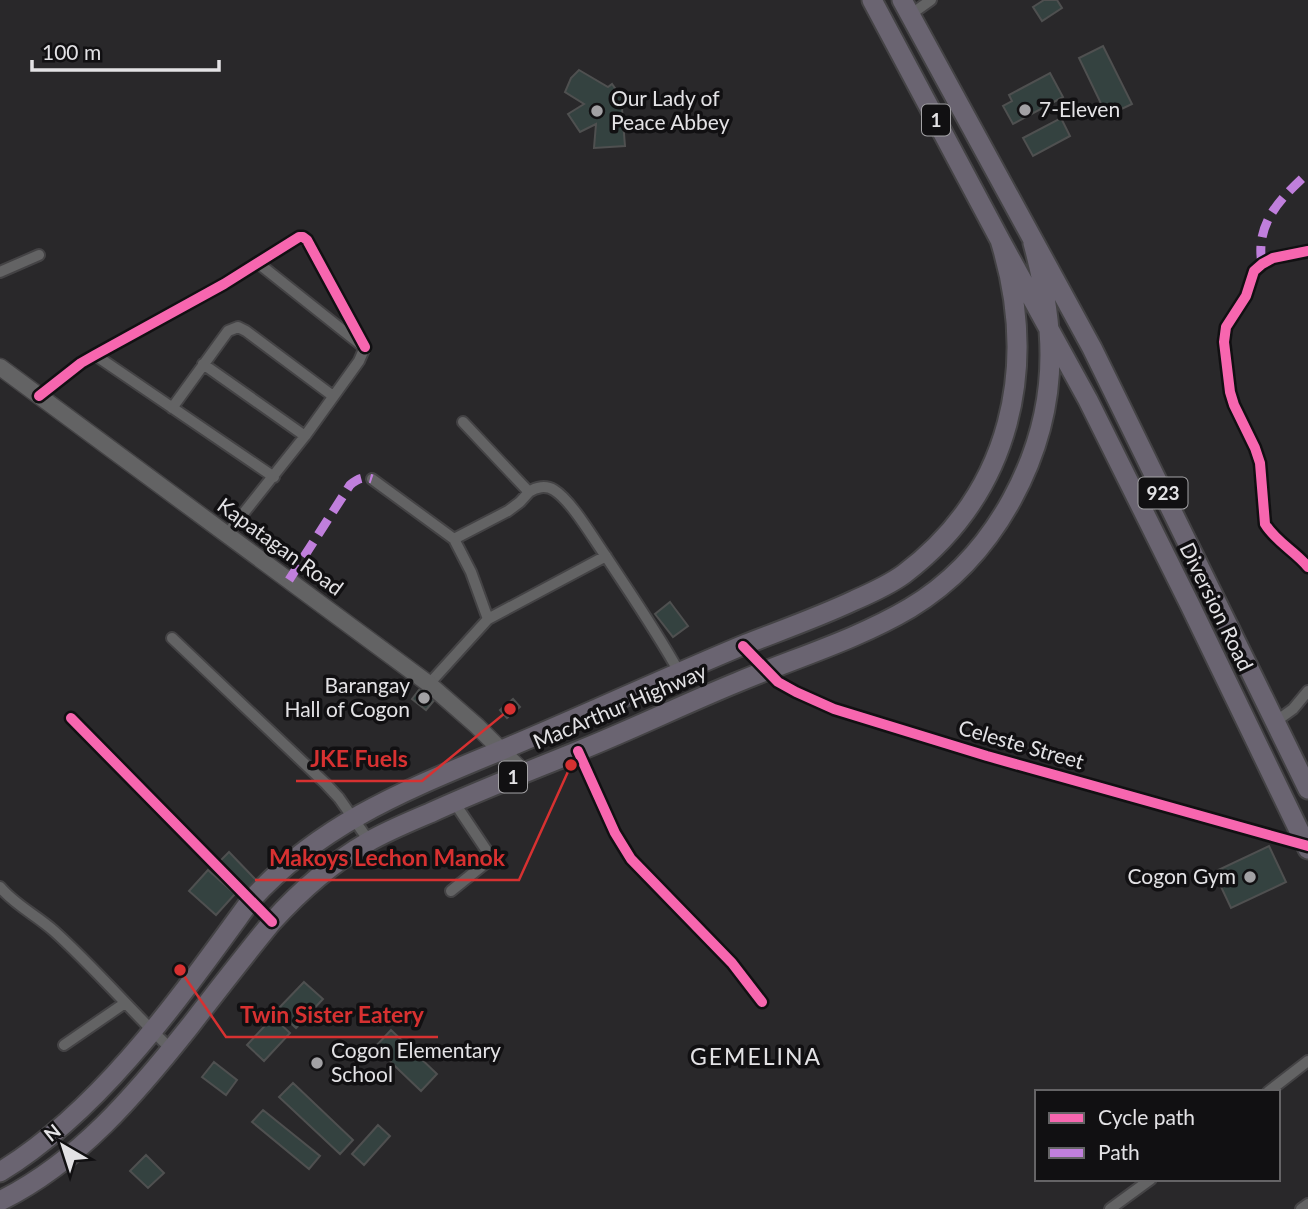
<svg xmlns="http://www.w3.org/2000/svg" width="1308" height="1209" font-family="Lato,sans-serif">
	<rect width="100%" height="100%" fill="#29282a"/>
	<!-- building -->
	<path fill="#344240" stroke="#4f5050" stroke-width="2" d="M1044,0h13l5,8 -20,13 -9,-14z
		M1103,46l29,58 -25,12 -28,-58z
		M579,70l29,17 4,-3 15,21 -5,4 3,37 -31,2 2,-24 -16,8 -12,-18 16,-10 -19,-12 6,-14z
		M1050,73l13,24 -50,27 -10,-18 9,-5 -3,-6z
		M1061,118l9,18 -37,20 -10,-18z
		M670,602l18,24 -15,11 -18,-23z
		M422,686l15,11 -11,13 -14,-11z
		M513,699l7,8 -13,11 -7,-8z
		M1269,846l17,36 -55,26 -17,-36z
		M229,852l27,28 -9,9 -27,-28z
		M208,870l27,24 -19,21 -27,-24z
		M304,982l19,17 -27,29 -19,-18z
		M273,1017l17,16 -26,28 -17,-16z
		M391,1030l46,44 -16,17 -46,-44z
		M214,1062l23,18 -11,15 -24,-18z
		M293,1083l60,57 -13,14 -61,-57z
		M263,1110l57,46 -11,13 -57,-47z
		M378,1125l12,11 -26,29 -12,-11z
		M146,1155l18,18 -16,15 -18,-17z"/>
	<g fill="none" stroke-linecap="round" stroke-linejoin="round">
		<!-- street casing -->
		<g stroke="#444345" stroke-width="14">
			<path id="street" d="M910,15l21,-15
				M1308,251l-35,7 -11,6 -8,7 -8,25 -20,31 -2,15 6,50 4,13 21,43 5,15 5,61c11,18 30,27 43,43
				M258,263l102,81
				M0,272l39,-17
				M95,355l179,122
				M203,364l102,72
				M39,396l42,-33 14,-8 129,-71 75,-47h4l4,3 58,107
				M172,408l56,-77 10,-4 8,4 87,65
				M372,479l82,60 17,33 17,47
				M529,492c7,-5 17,-7 25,-2 18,11 40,50 53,68 25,38 50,74 72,114
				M227,534l78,-98 54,-75 6,-14
				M454,539l54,-28 12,-9 9,-10 -66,-70
				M172,638l153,145 14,15 30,43
				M743,646l35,36 18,10 38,17 153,47 321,90
				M429,684l59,-65 118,-63
				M71,718l201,204
				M1275,722l18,-13 15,-18
				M578,751l37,82 16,26 101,104 30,39
				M0,887c15,18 36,28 54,44 41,37 77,80 117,118
				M451,891l36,-29 4,-5 -37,-55
				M64,1045l61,-42
				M1268,1092l40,-31
				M1110,1209l41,-30
				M1301,1209l7,-5"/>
		</g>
		<!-- secondary casing -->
		<g stroke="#444345" stroke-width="19">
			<path id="secondary" d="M0,367l429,317 48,42 47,47"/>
		</g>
		<!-- highway casing -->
		<g stroke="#444345" stroke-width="23">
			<path id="highway" d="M872,0l128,240 88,160 102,205 118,244
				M902,0l190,348 216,441
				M0,1172c102,-62 181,-176 251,-272 80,-88 181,-119 286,-165 70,-30 139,-62 209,-91 36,-14 73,-27 109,-44 16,-7 34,-15 49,-26 108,-82 135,-208 96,-334
				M0,1201c79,-39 136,-107 190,-175 27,-35 54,-70 82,-104 28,-31 60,-59 96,-80 19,-11 41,-20 62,-29 48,-22 97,-41 146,-61 55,-22 108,-48 162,-70 57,-24 118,-42 172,-74 85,-51 140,-154 140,-253 0,-37 -7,-75 -17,-112"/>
		</g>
		<!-- street -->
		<use href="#street" stroke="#636364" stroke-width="10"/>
		<!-- secondary -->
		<use href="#secondary" stroke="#636364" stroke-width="16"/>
		<!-- highway -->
		<use href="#highway" stroke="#6a6471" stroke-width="19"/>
		<!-- quiet -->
		<path stroke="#c07fdc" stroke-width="9" stroke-dasharray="18 9" stroke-linecap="butt" d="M1262,264c-7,-41 18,-65 46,-91
			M289,580l61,-95c7,-6 13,-9 22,-6"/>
		<!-- cycleway casing -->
		<g stroke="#111012" stroke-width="15">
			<path id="cycleway" d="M1308,251l-35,7 -11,6 -8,7 -8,25 -20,31 -2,15 6,50 4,13 21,43 5,15 5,61c11,18 30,27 43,43
				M39,396l42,-33 14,-8 129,-71 75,-47h4l4,3 58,107
				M743,646l35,36 18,10 38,17 153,47 321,90
				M71,718l201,204
				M578,751l37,82 16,26 101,104 30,39"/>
		</g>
		<!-- cycleway -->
		<use href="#cycleway" stroke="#f766af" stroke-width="10"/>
	</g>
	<!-- markers -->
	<g fill="#a2a1a4" stroke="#111012" stroke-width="2.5">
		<circle cx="1025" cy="110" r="7"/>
		<circle cx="597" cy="111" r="7"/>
		<circle cx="424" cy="698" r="7"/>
		<circle cx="1250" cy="877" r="7"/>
		<circle cx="317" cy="1063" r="7"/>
	</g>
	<g text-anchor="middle" stroke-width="7" stroke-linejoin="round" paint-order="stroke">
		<!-- shield labels -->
		<g fill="#111012" stroke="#a4a3a6" stroke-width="2">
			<rect x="922" y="104.5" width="28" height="31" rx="5"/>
			<rect x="1138.5" y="477.5" width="49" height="31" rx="5"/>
			<rect x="499" y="761.5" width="28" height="31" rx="5"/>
		</g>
		<g font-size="19" font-weight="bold" fill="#e3e2e5">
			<text x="936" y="127">1</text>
			<text x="1163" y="500">923</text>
			<text x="513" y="784">1</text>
		</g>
		<!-- poi labels -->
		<g font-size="21" fill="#e3e2e5" stroke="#111012" text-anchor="start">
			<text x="611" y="106">Our Lady of<tspan x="611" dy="24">Peace Abbey</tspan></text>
			<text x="1039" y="117">7-Eleven</text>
			<text x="410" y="693" text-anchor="end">Barangay<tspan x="410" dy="24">Hall of Cogon</tspan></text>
			<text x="1236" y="884" text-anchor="end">Cogon Gym</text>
			<text x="331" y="1058">Cogon Elementary<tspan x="331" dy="24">School</tspan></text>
		</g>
		<!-- street labels -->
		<g font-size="21" fill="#e3e2e5" stroke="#111012">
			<text transform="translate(280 547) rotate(36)" y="7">Kapatagan Road</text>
			<text transform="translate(1216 607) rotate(64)" y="7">Diversion Road</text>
			<text transform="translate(620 707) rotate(-23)" y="7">MacArthur Highway</text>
			<text transform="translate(1021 745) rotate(16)" y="7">Celeste Street</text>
		</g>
		<!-- neighbourhood labels -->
		<g font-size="23" letter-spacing="2" fill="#e3e2e5" stroke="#111012">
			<text x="756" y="1065">GEMELINA</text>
		</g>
	</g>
	<!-- callouts -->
	<path fill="none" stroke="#d73131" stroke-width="2.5" d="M510 709L422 781H296M571 765L519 880H255M180 970L226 1037H438"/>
	<g fill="#d73131" stroke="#111012" stroke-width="2.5">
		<circle cx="510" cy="709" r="7"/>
		<circle cx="571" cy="765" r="7"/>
		<circle cx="180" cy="970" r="7"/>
	</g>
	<g font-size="23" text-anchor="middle" font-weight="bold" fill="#d73131" stroke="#111012" stroke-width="7" stroke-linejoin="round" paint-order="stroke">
		<text x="359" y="767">JKE Fuels</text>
		<text x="387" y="866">Makoys Lechon Manok</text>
		<text x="332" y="1023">Twin Sister Eatery</text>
	</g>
	<!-- legend -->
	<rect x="1035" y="1090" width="245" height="91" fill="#111012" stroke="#656466" stroke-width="2"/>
	<rect x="1049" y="1113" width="35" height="10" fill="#f766af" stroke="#656466" stroke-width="2"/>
	<text x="1098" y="1125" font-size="21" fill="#e3e2e5">Cycle path</text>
	<rect x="1049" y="1148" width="35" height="10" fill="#c07fdc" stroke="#656466" stroke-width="2"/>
	<text x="1098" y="1160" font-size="21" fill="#e3e2e5">Path</text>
	<!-- north arrow -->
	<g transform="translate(63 1146) rotate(321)" stroke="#111012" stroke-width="5" paint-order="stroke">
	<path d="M0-5L12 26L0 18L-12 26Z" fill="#e3e2e5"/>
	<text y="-10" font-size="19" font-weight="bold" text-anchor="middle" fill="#e3e2e5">N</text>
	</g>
	<!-- scale -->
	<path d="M32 60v10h187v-10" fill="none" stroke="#e3e2e5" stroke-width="3.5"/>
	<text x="42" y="60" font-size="21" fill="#e3e2e5" stroke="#111012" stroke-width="5" paint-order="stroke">100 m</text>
</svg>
